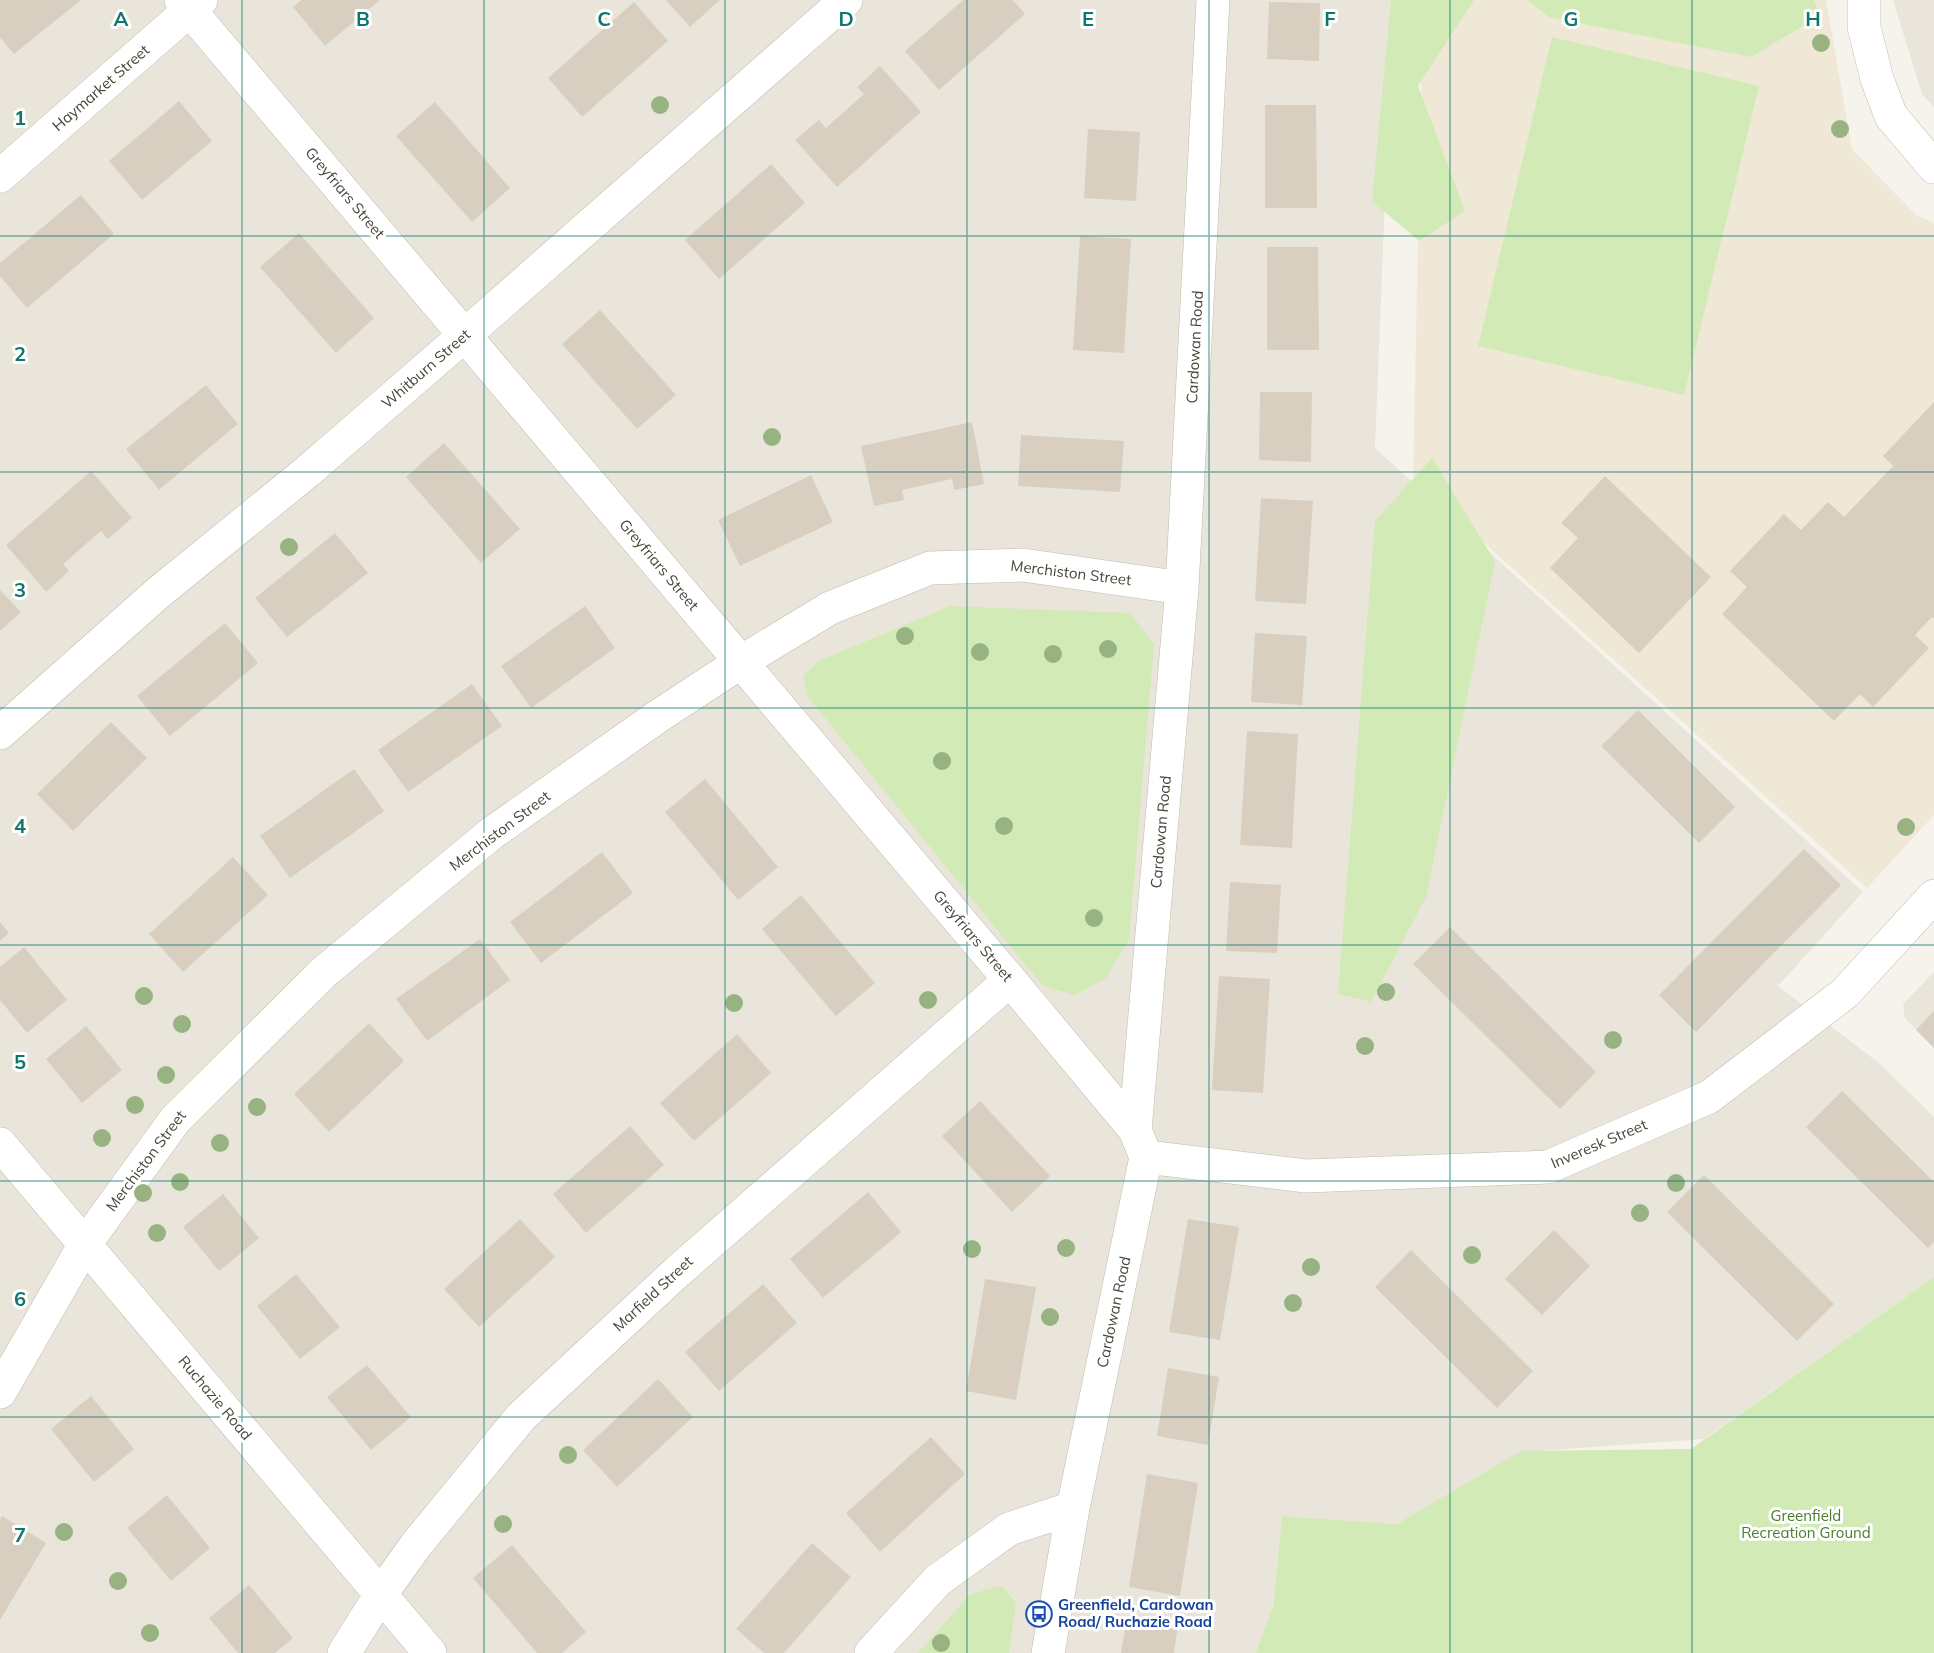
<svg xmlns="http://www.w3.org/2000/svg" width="1934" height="1653" font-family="Mulish,sans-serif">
	<rect width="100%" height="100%" fill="#f6f3ec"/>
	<!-- residential -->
	<path fill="#eae5da" d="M0,0h1393l-18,448 488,444 -85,94 101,77 55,54v160l-230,162 -166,12 -141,73 -115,-8 -14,137h-1268z
		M1893,0h41v107l-12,-13z
		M1934,972v76l-29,-30 -2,-14z"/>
	<!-- education -->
	<path fill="#efe8d6" d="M1423,0h403l26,149 64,66 18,8v592l-67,73 -454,-409z"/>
	<!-- green -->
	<path fill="#d2eab5" d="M1391,0h83l-56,86 47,125 -46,30 -47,-40z
		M1527,0h286l8,15 -70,42 -202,-40z
		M1552,37l207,49 -75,309 -206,-49z
		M1432,458l63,103 -69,336 -55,105 -33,-8 37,-473z
		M950,606l180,7 24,31 -25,296 -23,38 -31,17 -32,-9 -235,-289 -5,-21 16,-15z
		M1934,1277v376h-678l17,-46 9,-91 115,8 124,-73 170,-2z
		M1001,1586l15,16 -7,51h-91l52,-59z"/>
	<!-- building -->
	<path fill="#d8cfc1" d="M0,0h81l-67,54 -14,-17z
		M301,0h79l-55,46 -32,-39z
		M666,0h54l-30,27z
		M963,0h50l12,14 -86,76 -34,-39z
		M634,2l34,39 -86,76 -34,-39z
		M1269,2l51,1 -1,58 -52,-2z
		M880,66l41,46 -84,75 -42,-47 24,-20 7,8 38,-34 -7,-7z
		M179,101l33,40 -70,59 -33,-39z
		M435,102l75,86 -38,34 -76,-86z
		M1265,105h51l1,103h-52z
		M1088,129l52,3 -4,69 -52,-3z
		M771,164l34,39 -86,76 -34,-39z
		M81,195l33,39 -87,74 -27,-32v-13z
		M299,233l75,85 -38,35 -76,-86z
		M1080,236l51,3 -7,114 -51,-3z
		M1267,247h51l1,103h-52z
		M600,310l76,85 -39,34 -75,-85z
		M206,385l32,39 -79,66 -33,-41z
		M1260,392h52l-1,70 -52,-2z
		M1934,402v217l-2,-2 -17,18 14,13 -56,59 -13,-13 -26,27 -112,-107 25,-27 -17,-16 54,-57 17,16 27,-28 16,15 49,-51 -10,-10z
		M972,422l12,62 -30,6 -2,-11 -50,11 2,10 -30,6 -13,-60z
		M1021,435l103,6 -4,51 -102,-6z
		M444,443l76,86 -39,34 -75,-86z
		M91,471l41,47 -24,21 -7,-8 -38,33 6,7 -23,21 -40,-47z
		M811,475l22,47 -93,44 -22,-46z
		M1605,476l106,101 -72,76 -89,-85 28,-30 -17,-15z
		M1261,498l52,3 -7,103 -51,-3z
		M335,533l33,40 -81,64 -32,-39z
		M0,590l21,22 -21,19z
		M585,606l30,42 -84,60 -30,-42z
		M225,623l33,40 -88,73 -33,-40z
		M1255,633l52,3 -5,69 -51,-3z
		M472,684l30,42 -94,66 -30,-42z
		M1638,710l97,97 -36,36 -98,-97z
		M111,722l36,36 -74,73 -36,-37z
		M1247,731l51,3 -6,114 -52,-3z
		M354,769l30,42 -94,67 -30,-42z
		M705,779l73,88 -40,33 -73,-88z
		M1804,849l37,36 -145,147 -37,-37z
		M602,852l31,41 -92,70 -31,-41z
		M233,857l35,38 -85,77 -34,-38z
		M1230,882l51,3 -4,68 -51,-2z
		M801,895l74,88 -39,33 -74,-87z
		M0,922l9,11 -9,8z
		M1450,927l146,145 -36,37 -147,-145z
		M480,939l30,41 -83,61 -31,-42z
		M24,947l43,53 -40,33 -27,-33v-33z
		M1219,976l51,3 -7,114 -51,-3z
		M1934,1011v37l-18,-18z
		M369,1023l35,38 -75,71 -35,-38z
		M86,1026l36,44 -40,33 -36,-44z
		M737,1034l34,39 -77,68 -34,-38z
		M1842,1091l92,91v60l-6,6 -122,-121z
		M980,1101l70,75 -38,36 -70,-76z
		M630,1126l34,39 -78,68 -33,-39z
		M1704,1175l130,129 -37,37 -130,-129z
		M868,1192l33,40 -78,66 -33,-39z
		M223,1194l36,44 -40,33 -36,-44z
		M520,1219l35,38 -76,70 -35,-38z
		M1188,1219l51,8 -19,113 -51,-8z
		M1554,1230l36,36 -48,49 -37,-36z
		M1411,1250l122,121 -36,37 -122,-121z
		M296,1274l44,53 -40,32 -43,-53z
		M985,1279l51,8 -20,113 -50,-9z
		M763,1284l34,39 -78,68 -34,-39z
		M367,1365l44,52 -40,33 -44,-53z
		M1168,1368l51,9 -11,68 -51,-9z
		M658,1379l35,38 -76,70 -34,-37z
		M91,1396l43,53 -40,33 -43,-53z
		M931,1437l34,37 -85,78 -34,-39z
		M1147,1474l51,9 -18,113 -51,-9z
		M167,1495l43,53 -39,33 -44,-53z
		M2,1516l44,27 -46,77v-100z
		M812,1543l39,34 -67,76h-20l-28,-24z
		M512,1545l74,87 -24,21h-25l-64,-75z
		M249,1585l44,53 -18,15h-37l-29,-35z
		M1127,1617l51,8 -4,28h-53z"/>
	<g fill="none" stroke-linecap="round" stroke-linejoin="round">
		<!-- minor casing -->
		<g stroke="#c2bbae" stroke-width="34">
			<path id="minor" d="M181,0l829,980 125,150
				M1864,0v27l13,52 14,37 43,51
				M0,176l201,-176
				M0,733l158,-140 150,-122 157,-136 381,-335
				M0,1144l430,509
				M1146,1157l160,19 242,-9 161,-70 136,-104 89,-97
				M0,1392l85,-148 90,-124 149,-148 168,-139 168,-118 81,-53 89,-54 100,-40 93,-3 159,23
				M344,1653l37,-59 35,-49 105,-128 156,-145 333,-292
				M871,1653l67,-73 71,-51 64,-21
				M1048,1653l25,-145 73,-351 -11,-27 47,-542 31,-588"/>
		</g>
		<!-- minor -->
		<use href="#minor" stroke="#fff" stroke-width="33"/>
	</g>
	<!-- trees -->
	<g fill="#97b381">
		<circle cx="1821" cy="43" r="9"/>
		<circle cx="660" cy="105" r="9"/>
		<circle cx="1840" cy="129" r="9"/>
		<circle cx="772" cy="437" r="9"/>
		<circle cx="289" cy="547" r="9"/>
		<circle cx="905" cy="636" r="9"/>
		<circle cx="1108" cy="649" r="9"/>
		<circle cx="980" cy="652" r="9"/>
		<circle cx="1053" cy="654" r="9"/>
		<circle cx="942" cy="761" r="9"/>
		<circle cx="1004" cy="826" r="9"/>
		<circle cx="1906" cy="827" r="9"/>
		<circle cx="1094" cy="918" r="9"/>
		<circle cx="1386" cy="992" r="9"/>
		<circle cx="144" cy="996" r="9"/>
		<circle cx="928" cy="1000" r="9"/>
		<circle cx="734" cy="1003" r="9"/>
		<circle cx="182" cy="1024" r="9"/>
		<circle cx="1613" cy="1040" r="9"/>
		<circle cx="1365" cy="1046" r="9"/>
		<circle cx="166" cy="1075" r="9"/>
		<circle cx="135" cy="1105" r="9"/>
		<circle cx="257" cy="1107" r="9"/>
		<circle cx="102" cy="1138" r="9"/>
		<circle cx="220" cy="1143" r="9"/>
		<circle cx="180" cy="1182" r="9"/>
		<circle cx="1676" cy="1183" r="9"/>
		<circle cx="143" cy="1193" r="9"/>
		<circle cx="1640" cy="1213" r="9"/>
		<circle cx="157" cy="1233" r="9"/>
		<circle cx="1066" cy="1248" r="9"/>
		<circle cx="972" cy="1249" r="9"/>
		<circle cx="1472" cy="1255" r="9"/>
		<circle cx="1311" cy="1267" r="9"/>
		<circle cx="1293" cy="1303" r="9"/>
		<circle cx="1050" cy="1317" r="9"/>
		<circle cx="568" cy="1455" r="9"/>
		<circle cx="503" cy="1524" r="9"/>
		<circle cx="64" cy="1532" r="9"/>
		<circle cx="118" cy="1581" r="9"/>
		<circle cx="150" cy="1633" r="9"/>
		<circle cx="941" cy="1643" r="9"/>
	</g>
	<!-- grid -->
	<path fill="none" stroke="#0f766e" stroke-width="1.5" stroke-opacity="0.55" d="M242,0v1653M484,0v1653M725,0v1653M967,0v1653M1209,0v1653M1450,0v1653M1692,0v1653M0,236h1934M0,472h1934M0,708h1934M0,945h1934M0,1181h1934M0,1417h1934"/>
	<!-- icons -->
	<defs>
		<g id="bus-ring" transform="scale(1.35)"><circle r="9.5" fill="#fff" stroke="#1a4fb4" stroke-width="1.5"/><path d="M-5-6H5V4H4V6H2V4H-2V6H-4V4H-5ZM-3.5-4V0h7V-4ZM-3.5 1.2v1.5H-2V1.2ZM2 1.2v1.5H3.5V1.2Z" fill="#1a4fb4"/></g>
	</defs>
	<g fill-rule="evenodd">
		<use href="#bus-ring" x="1039" y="1614"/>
	</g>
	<g text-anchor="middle" stroke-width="6" stroke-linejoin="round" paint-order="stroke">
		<!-- street labels -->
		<g font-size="15" fill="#4b4439" stroke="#fff">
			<text transform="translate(101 88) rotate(-41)" y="5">Haymarket Street</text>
			<text transform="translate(345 193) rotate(50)" y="5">Greyfriars Street</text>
			<text transform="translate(1195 347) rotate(-87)" y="5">Cardowan Road</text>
			<text transform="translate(426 369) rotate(-41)" y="5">Whitburn Street</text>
			<text transform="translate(659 565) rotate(50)" y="5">Greyfriars Street</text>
			<text transform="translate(1071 573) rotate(7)" y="5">Merchiston Street</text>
			<text transform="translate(500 831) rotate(-37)" y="5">Merchiston Street</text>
			<text transform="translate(1161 832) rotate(-85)" y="5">Cardowan Road</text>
			<text transform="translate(973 936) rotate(50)" y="5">Greyfriars Street</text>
			<text transform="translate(1599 1144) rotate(-23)" y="5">Inveresk Street</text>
			<text transform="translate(146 1161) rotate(-53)" y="5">Merchiston Street</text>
			<text transform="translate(653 1294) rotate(-43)" y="5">Marfield Street</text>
			<text transform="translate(1114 1312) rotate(-78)" y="5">Cardowan Road</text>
			<text transform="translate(215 1398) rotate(50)" y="5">Ruchazie Road</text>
		</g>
		<!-- park labels -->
		<g font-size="15" fill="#4a7f2a" stroke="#fff">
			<text x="1806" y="1521">Greenfield<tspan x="1806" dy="17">Recreation Ground</tspan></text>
		</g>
		<!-- transit labels -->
		<g font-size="15" font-weight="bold" fill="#164399" stroke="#fff" text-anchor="start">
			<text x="1058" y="1610">Greenfield, Cardowan<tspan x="1058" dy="17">Road/ Ruchazie Road</tspan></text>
		</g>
	</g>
	<g font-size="20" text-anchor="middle" font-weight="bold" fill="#0f766e" stroke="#fff" stroke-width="6" stroke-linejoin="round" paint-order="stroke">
		<text x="121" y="26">A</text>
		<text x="363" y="26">B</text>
		<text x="604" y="26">C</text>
		<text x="846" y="26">D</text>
		<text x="1088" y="26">E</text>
		<text x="1330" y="26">F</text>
		<text x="1571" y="26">G</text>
		<text x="1813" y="26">H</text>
		<text x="20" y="125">1</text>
		<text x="20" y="361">2</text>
		<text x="20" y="597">3</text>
		<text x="20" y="833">4</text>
		<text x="20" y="1069">5</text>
		<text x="20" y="1306">6</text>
		<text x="20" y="1542">7</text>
	</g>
</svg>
